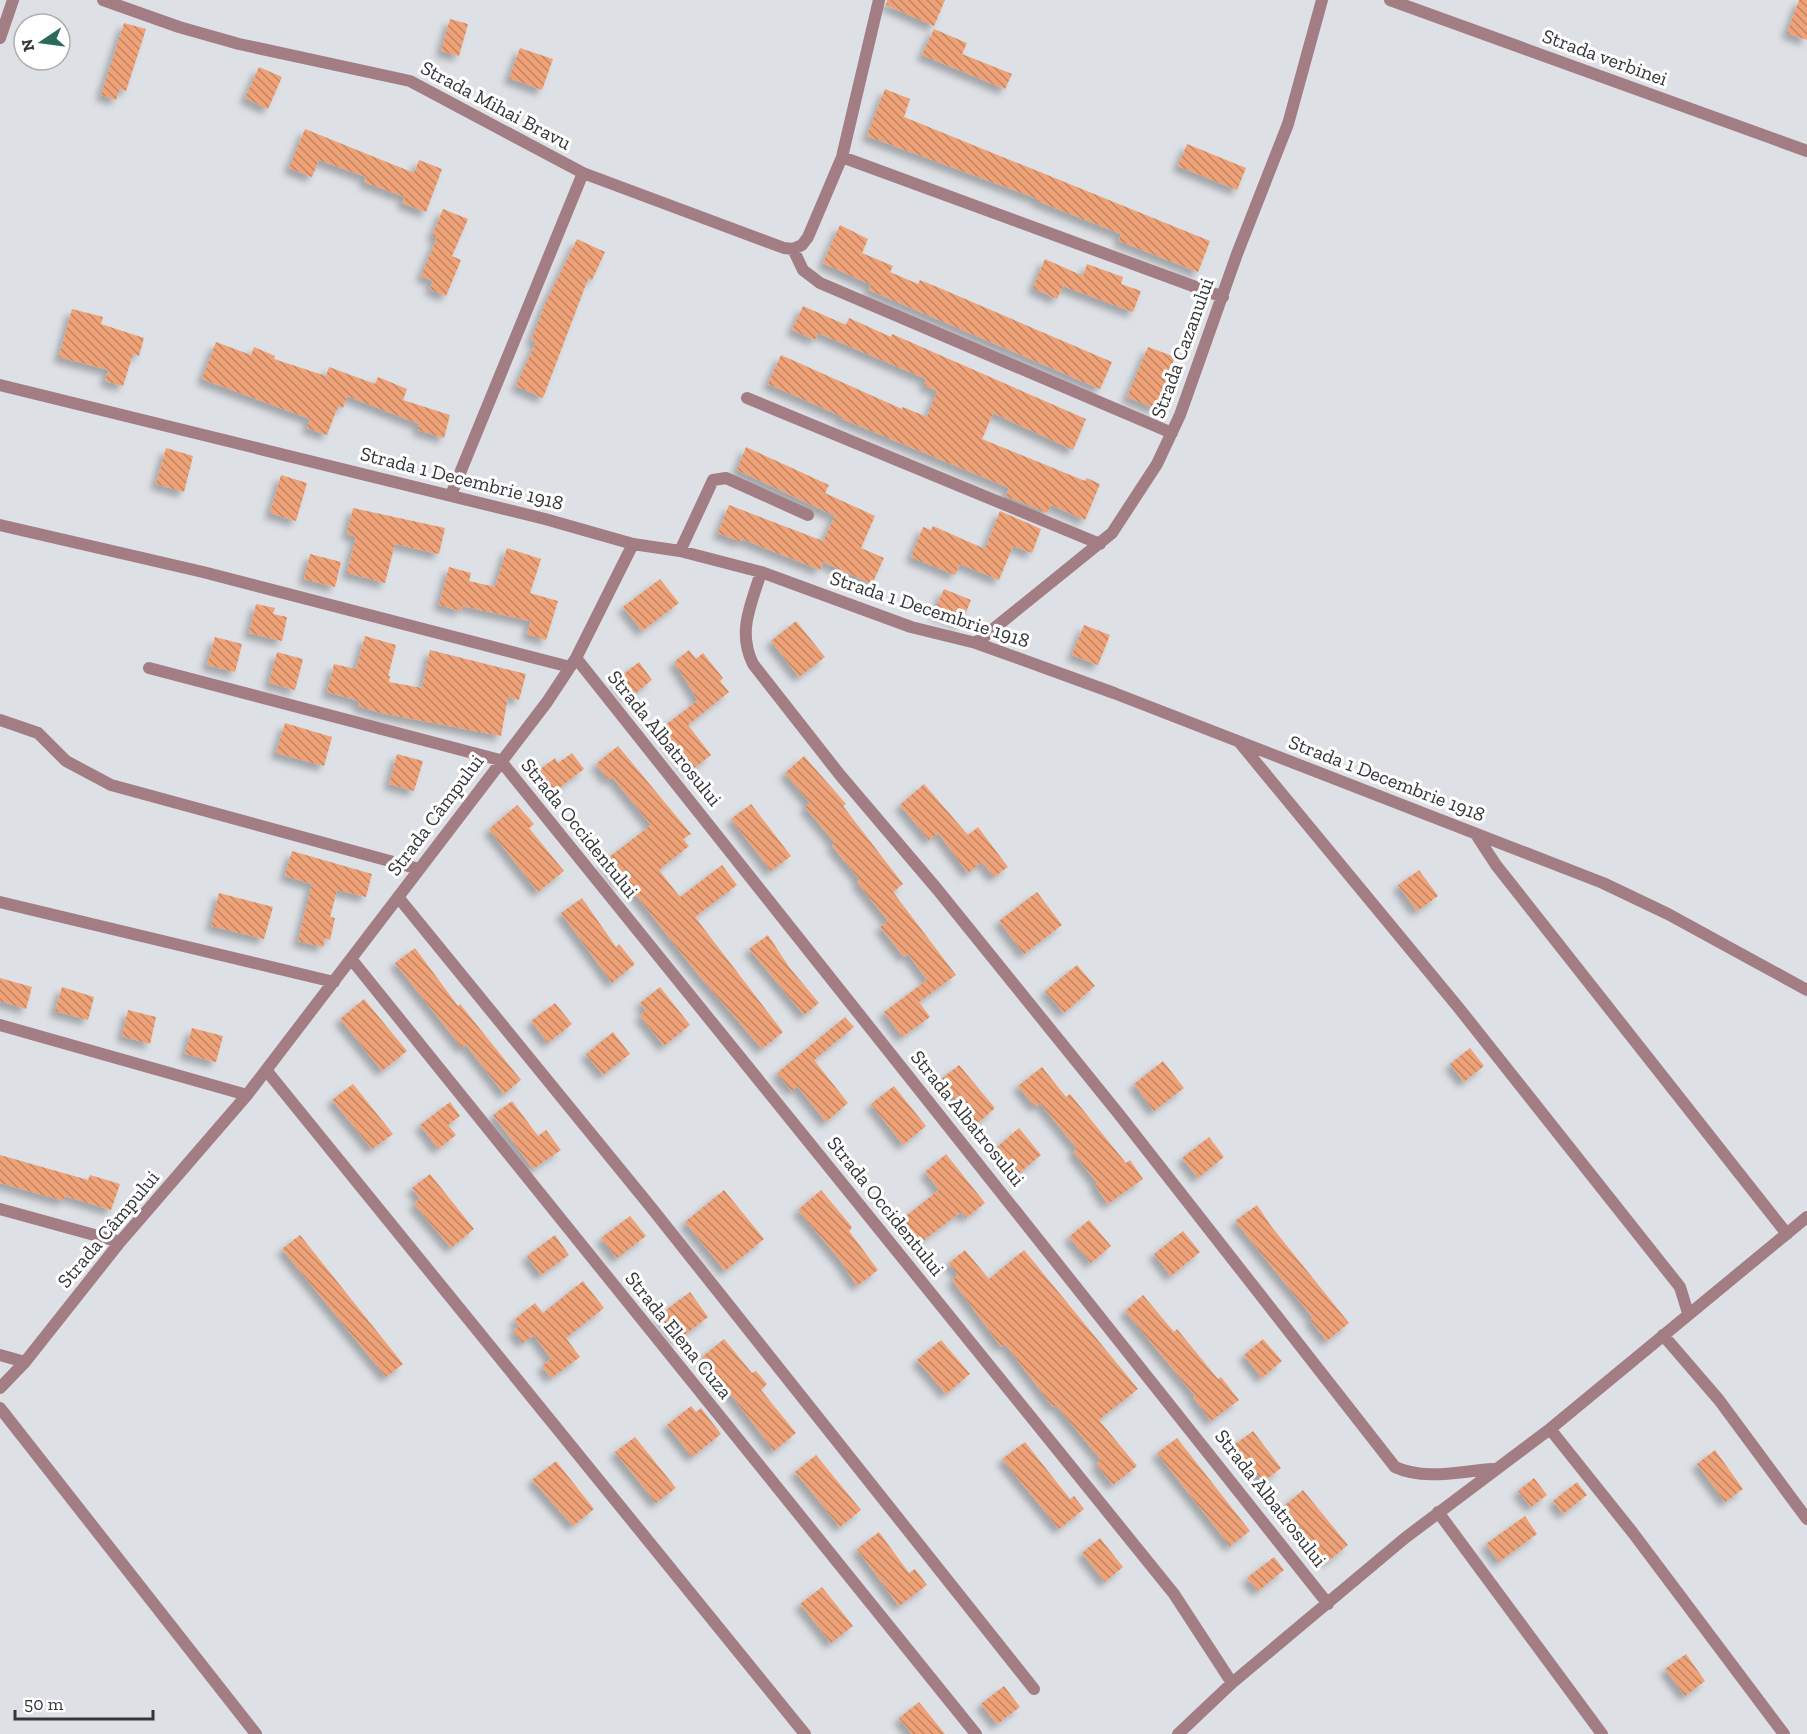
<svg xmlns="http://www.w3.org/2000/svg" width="1807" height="1734" font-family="'Zilla Slab',serif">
	<defs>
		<pattern id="building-back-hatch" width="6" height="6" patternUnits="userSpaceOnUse" patternTransform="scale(1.5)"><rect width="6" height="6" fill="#efa277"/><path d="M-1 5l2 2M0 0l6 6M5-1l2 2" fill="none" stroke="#c28563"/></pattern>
		<filter id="shadow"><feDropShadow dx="-5.5" dy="5.5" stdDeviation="3" flood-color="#0004"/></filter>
	</defs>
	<rect width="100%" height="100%" fill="#dde0e5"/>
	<!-- building -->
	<path fill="url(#building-back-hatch)" filter="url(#shadow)" d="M887,0h58l-11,26 -48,-21z
		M1799,0h8v40l-20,-7z
		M450,19l18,5 -9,32 -18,-5z
		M124,23l22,6 -20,62 -6,-2 -4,11 -15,-5z
		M934,29l33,14 -5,11 50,20 -7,15 -83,-34z
		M520,48l33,11 -11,31 -33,-12z
		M259,67l23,10 -14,32 -23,-11z
		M885,89l25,10 -6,18 306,124 -12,31 -79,-31 2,-7 -84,-33 1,-2 -171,-63z
		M305,129l109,44 5,-13 23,9 -16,43 -24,-9 3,-6 -41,-15 2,-5 -47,-17 -7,17 -23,-9z
		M1187,144l59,24 -9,22 -59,-24z
		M443,209l25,10 -16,37 9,4 -15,36 -16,-7 3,-8 -12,-5 16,-38 -5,-2z
		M840,225l28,14 -6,14 31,13 -3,6 28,12 2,-4 22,9 170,73 -12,27 -231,-99 2,-5 -48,-22z
		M577,239l28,13 -13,28 -4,-1 -45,119 -27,-12 20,-44 -5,-2 15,-38z
		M1045,259l38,17 4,-12 36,13 -2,7 20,7 -8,21 -70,-26 -6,13 -24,-11z
		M803,306l43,19 3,-7 42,19 1,-3 194,85 -13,31 -80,-37 -11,26 103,42 2,-3 13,6 -15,36 -34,-15 -4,8 -41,-17 3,-8 -169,-70 1,-2 -73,-32 13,-29 121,54 1,-2 24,10 10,-26 -13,-6 2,-6 -108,-46 -3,7 -23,-10z
		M72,309l31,8 -2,7 43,14 -5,18 -6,-2 -10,32 -18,-5 4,-11 -50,-13z
		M216,342l35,13 3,-8 21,9 -1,3 52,17 3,-9 46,17 3,-7 29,12 -4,11 47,15 -6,23 -26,-8 1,-6 -72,-28 -4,12 -5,-2 -11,29 -20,-7 3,-9 -108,-40z
		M1148,347l27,10 -19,52 -29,-12z
		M746,447l83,38 -4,8 50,23 -14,32 23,10 -12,26 -49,-22 -3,8 -78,-31 -1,3 -23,-9 11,-28 94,36 12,-25 -98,-46z
		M166,448l27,8 -9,36 -28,-8z
		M281,475l26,8 -11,38 -26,-8z
		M353,508l92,20 -6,26 -44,-10 -10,39 -38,-10 9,-36 -9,-3z
		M1000,511l41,18 -9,24 -19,-7 -14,34 -39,-16 -5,11 -44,-18 12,-30 8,3 2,-4 52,23z
		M507,548l34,11 -11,34 28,8 -12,39 -19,-6 4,-13 -69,-15 -1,5 -22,-6 10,-38 22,6 -2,8 26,6z
		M310,554l31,8 -6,25 -31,-8z
		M660,579l19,24 -37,28 -19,-24z
		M944,589l27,11 -10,24 -27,-12z
		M256,604l19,4 -2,6 14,3 -5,24 -33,-8z
		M796,621l29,36 -26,20 -28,-36z
		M1084,625l26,10 -12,30 -26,-10z
		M365,636l31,9 -8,31h2l-1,6 33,6 8,-38 96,24 -7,26 -11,-3 -7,39 -120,-23 -23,-7 1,-5 -32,-9 7,-28 22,5z
		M215,637l27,7 -7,28 -28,-7z
		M689,650l7,9 7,-6 20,25 -3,3 9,11 -41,33 23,30 -21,16 -31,-41 39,-30 -24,-38z
		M277,652l26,7 -8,31 -26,-7z
		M639,662l13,18 -23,18 -13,-18z
		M285,723l47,14 -8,29 -48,-13z
		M618,746l73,88 -8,5 6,7 -30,24 21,27 42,-32 15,20 -42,32 88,115 -21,17 -66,-77 -72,-92 -4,3 -16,-22 47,-36 -39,-48 -4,3 -12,-16z
		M572,753l12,16 -29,22 -16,-21 16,-12 3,5z
		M397,754l26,7 -9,30 -25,-7z
		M804,756l42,48 -3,2 60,78 -10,8 63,83 -37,27 11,15 -28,20 -18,-25 43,-32 -19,-26 -4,3 -24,-30 8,-6 -31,-39 3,-2 -28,-34 3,-3 -30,-36 5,-4 -25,-30z
		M924,784l44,51 10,-8 30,40 -14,10 -12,-15 -14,11 -30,-40 -9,7 -29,-35z
		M751,804l40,52 -20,15 -40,-52z
		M517,805l17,19 -5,4 35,43 -26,21 -49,-63z
		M292,851l80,23 -6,23 -29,-7 -7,27 5,1 -5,22 -5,-2 -2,9 -25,-6 14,-57 -27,-8z
		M1419,870l19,26 -21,15 -19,-26z
		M1037,892l25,33 -38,29 -25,-33z
		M219,893l54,14 -9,32 -53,-13z
		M582,898l34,49 3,-3 16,20 -23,19 -51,-70z
		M768,935l21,32 30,36 -15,12 -55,-66z
		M415,948l43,58 2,-2 61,76 -17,14 -38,-49 -4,3 -67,-85z
		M1077,965l18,21 -31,27 -19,-22z
		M0,978l32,9 -6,22 -26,-8z
		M62,987l32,10 -6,23 -33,-9z
		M660,987l30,38 -26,21 -24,-30 6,-5 -6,-8z
		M364,999l43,52 -25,20 -42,-52z
		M555,1003l17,21 -24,19 -17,-22z
		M128,1010l28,7 -6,27 -28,-8z
		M845,1017l9,10 -40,33 34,43 -22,19 -29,-36 -5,5 -15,-18z
		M192,1028l31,8 -7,26 -31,-8z
		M613,1032l17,22 -27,21 -17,-21z
		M1470,1048l14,18 -20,16 -14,-18z
		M1163,1061l21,27 -30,23 -20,-27z
		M959,1065l36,43 -18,16 -37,-44z
		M1042,1067l24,30 4,-3 56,69 4,-3 13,19 -35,25 -13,-19 2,-2 -24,-31 4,-3 -37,-46 -5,4 -17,-21z
		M353,1084l40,50 -21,15 -40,-49z
		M894,1086l32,40 -23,19 -32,-41z
		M512,1101l26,35 8,-6 15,20 -28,19 -40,-54z
		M450,1102l10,14 -12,9 8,10 -18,14 -18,-24z
		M1019,1128l22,27 -23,19 -21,-27z
		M1209,1137l15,20 -26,21 -16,-20z
		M946,1154l39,49 -19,15 -5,-6 -41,31 -18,-24 37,-29 -14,-18z
		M0,1155l88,25 2,-5 30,9 -9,26 -46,-14 -1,5 -64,-18z
		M430,1174l44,55 -23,19 -37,-44 6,-5 -8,-11z
		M724,1190l40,49 -39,32 -40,-49z
		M821,1190l31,37 -3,4 29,39 -21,16 -17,-26 -42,-50z
		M1257,1205l14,21 78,97 -22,18 -17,-21 3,-2 -78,-97z
		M630,1216l16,20 -29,22 -16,-20z
		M1089,1220l22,26 -20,17 -22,-26z
		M1183,1231l17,21 -29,24 -17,-22z
		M300,1235l103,129 -17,13 -104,-128z
		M555,1235l14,20 -28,20 -14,-19z
		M965,1250l24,29 35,-29 114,139 -39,31 38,46 -24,19 -17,-21 5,-4 -45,-55 -3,2 -48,-63 -4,3 -49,-67 6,-5 -9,-12z
		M583,1281l21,27 -38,30 14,19 -29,21 -9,-12 9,-7 -17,-24 -11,8 -10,-12 6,-5 -5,-6 21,-17 8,10z
		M690,1292l18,25 -30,23 -19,-25z
		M1143,1295l31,37 3,-3 41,50 3,-2 18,23 -28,21 -18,-24 2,-1 -70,-85z
		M724,1339l28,34 4,-2 11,13 -6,6 35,43 -22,18 -72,-94z
		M1263,1339l19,22 -20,17 -18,-23z
		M941,1340l29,34 -24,20 -29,-34z
		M691,1406l5,6 5,-4 20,26 -29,23 -25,-32z
		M1253,1431l28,37 -18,14 -29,-37z
		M635,1437l41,51 -20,15 -41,-51z
		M1177,1438l73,93 -20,15 -73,-93z
		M1025,1442l45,57 4,-3 10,13 -25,20 -57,-70z
		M1715,1450l28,39 -18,13 -28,-38z
		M816,1455l45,55 -21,17 -45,-55z
		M556,1461l38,48 -21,17 -41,-46z
		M1534,1478l13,17 -16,12 -13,-16z
		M1577,1482l10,13 -24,19 -10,-13z
		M1303,1490l45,55 -21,17 -43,-56z
		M1525,1516l12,18 -38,28 -13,-18z
		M879,1532l30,41 6,-4 12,16 -28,21 -42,-57z
		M1100,1538l23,29 -18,15 -23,-29z
		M1274,1557l10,13 -26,21 -11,-13z
		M822,1587l31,39 -22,17 -31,-39z
		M1686,1654l19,27 -20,15 -20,-27z
		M1004,1686l16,21 -23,17 -16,-20z
		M919,1702l26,32h-33l-13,-16z"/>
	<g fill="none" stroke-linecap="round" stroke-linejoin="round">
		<!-- minor -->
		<path stroke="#a37d84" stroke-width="12" d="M103,0l76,27 60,17 171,37 173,92 201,75 9,1 9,-4 6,-8 34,-80 37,-157
			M1390,0l417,151
			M0,38l13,-38
			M842,157l381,140
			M793,249l10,21 17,13 352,150
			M0,385l545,134 88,25 47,7 81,21 150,55 65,16 138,50 489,190 65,31 139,76
			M747,398l353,146
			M451,495l132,-322
			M0,525l203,47 367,95
			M680,551l33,-71 13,-2 82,37
			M761,572c-10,34 -24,59 -8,92l87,111 97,114 181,224 277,354c30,14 66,4 98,2
			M976,643l136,-110 45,-69 23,-49 57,-161 51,-130 34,-124
			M576,658l752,946
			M149,668l351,92 674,834 58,89
			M0,720l38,13 28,28 45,24 308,84
			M1240,743l218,264 222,280 8,26
			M1475,833l21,32 291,369
			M398,897l252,309 384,483
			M0,902l334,80
			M352,960l624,774
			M0,1025l247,70
			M266,1070l539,664
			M0,1209l120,33
			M1663,1335l56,65 88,119
			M0,1355l25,7
			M0,1388l25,-26 95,-120 127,-147 300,-393 29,-44 57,-114
			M0,1408l256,326
			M1550,1429l83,104 151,201
			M1438,1512l164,222
			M1178,1734l54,-51 173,-145 145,-109 257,-212"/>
	</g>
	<g text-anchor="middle" stroke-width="6" stroke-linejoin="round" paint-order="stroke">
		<!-- street labels -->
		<g font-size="20" fill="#353639" stroke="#fff">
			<text transform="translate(1605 57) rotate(20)" y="7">Strada verbinei</text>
			<text transform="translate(496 105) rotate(28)" y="7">Strada Mihai Bravu</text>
			<text transform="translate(1182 348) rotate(-70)" y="7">Strada Cazanului</text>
			<text transform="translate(462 478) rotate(14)" y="7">Strada 1 Decembrie 1918</text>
			<text transform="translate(930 609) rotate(18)" y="7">Strada 1 Decembrie 1918</text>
			<text transform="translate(665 738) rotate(51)" y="7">Strada Albatrosului</text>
			<text transform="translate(1387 778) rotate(21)" y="7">Strada 1 Decembrie 1918</text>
			<text transform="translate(435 815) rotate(-53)" y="7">Strada Câmpului</text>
			<text transform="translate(580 828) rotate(51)" y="7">Strada Occidentului</text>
			<text transform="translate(968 1118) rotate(51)" y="7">Strada Albatrosului</text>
			<text transform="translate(886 1206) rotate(51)" y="7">Strada Occidentului</text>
			<text transform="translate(108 1229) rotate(-50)" y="7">Strada Câmpului</text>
			<text transform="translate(679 1335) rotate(51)" y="7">Strada Elena Cuza</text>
			<text transform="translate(1271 1498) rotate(52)" y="7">Strada Albatrosului</text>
		</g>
	</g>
	<!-- north arrow -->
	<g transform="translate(42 42) rotate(257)"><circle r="28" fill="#ffffff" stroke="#aeafb0" stroke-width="1.5"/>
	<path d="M0-4.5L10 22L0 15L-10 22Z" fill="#296a5a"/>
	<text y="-9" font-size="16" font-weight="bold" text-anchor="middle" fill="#353639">N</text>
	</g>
	<!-- scale -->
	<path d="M15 1710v9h138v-9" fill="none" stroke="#353639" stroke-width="3"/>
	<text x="24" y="1710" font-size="18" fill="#353639" stroke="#ffffff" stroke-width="4.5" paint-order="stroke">50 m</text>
</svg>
